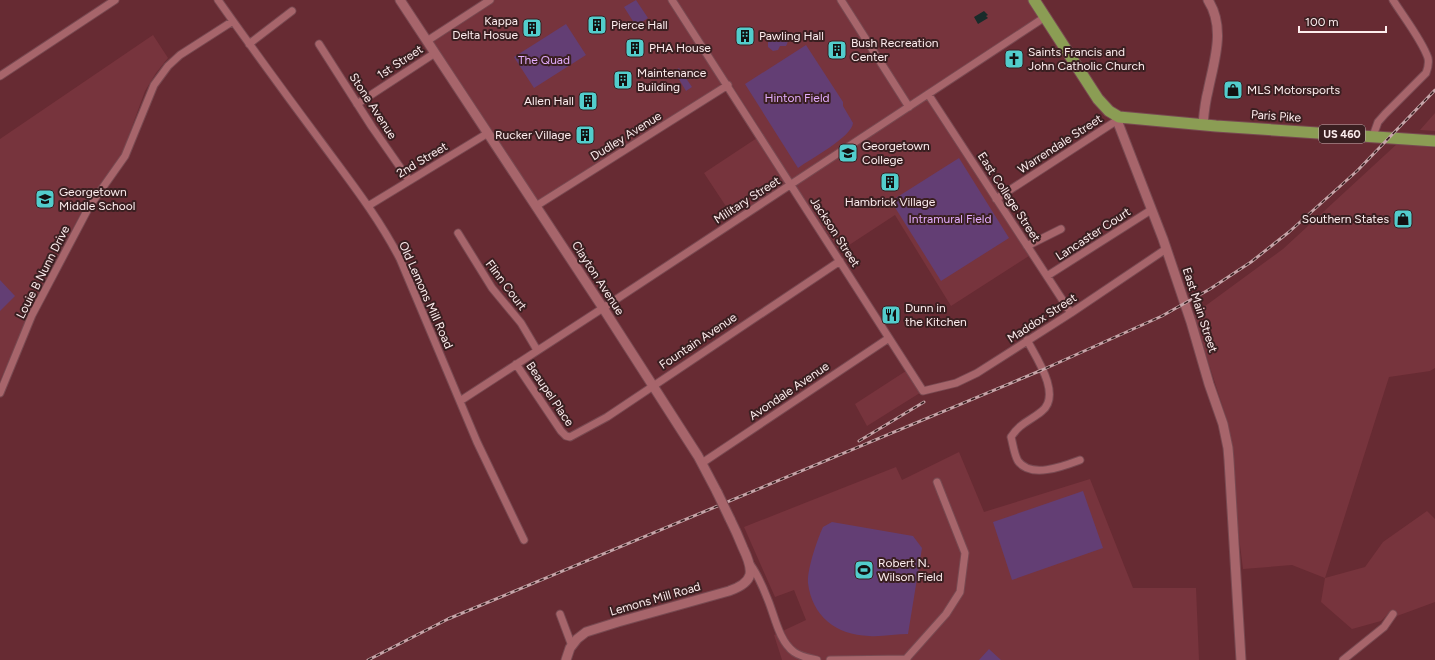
<svg xmlns="http://www.w3.org/2000/svg" width="1435" height="660" font-family="Figtree,sans-serif">
	<rect width="100%" height="100%" fill="#672b33"/>
	<!-- built -->
	<path fill="#77343d" d="M493,0h538l11,16 -118,78 105,162 -78,50 -56,-91 -55,36 -49,-71 -58,37 -29,-44 59,-39 -33,-52 -192,121 -108,-162z
		M153,35l15,23 -12,15 -11,18 -23,63 -40,57 -43,81 -39,89v-242z
		M1435,113v18l-15,-1z
		M1398,143l37,5v220l-5,3 -41,6 -64,201 40,-11 18,-25 44,-31 8,8v83l-38,14 -8,-3 -8,8 -29,8 -31,-27 4,-24 -33,-13 -49,4 -5,-40 -4,-68 -7,-41 -34,-105 90,-66z
		M909,369l14,22 -56,35 -12,-22z
		M959,452l25,60 106,-33 43,109h63l3,72h-417l-8,-25 32,-15 -12,-30 -19,7 -31,-70 152,-60 6,13z"/>
	<!-- green -->
	<path fill="#633e74" d="M636,0l12,18 -12,8 -12,-19z
		M566,24l20,31 -52,33 -20,-31z
		M779,32l6,1c3,4 4,8 1,13h-6l-2,4 -5,1 -5,-4v-5z
		M806,45l37,57v4l10,17c-1,14 -43,36 -55,45l-53,-84z
		M679,68l13,19 -6,4 -12,-20z
		M959,158l50,80 -68,43 -50,-80z
		M0,280l15,16 -15,15z
		M1083,491l20,57 -91,32 -19,-58z
		M832,522l81,14 9,12 -14,86c-12,0 -26,3 -39,2 -33,-1 -57,-20 -61,-53 -1,-13 9,-43 15,-56z
		M989,649l12,11h-22z"/>
	<!-- water -->
	<path fill="#182b2a" d="M984,11l4,4 -2,1 2,2 -10,6 -4,-7z"/>
	<g fill="none" stroke-linecap="round" stroke-linejoin="round">
		<!-- minor casing -->
		<g stroke="#784951" stroke-width="9">
			<path id="minor" d="M218,0c34,48 69,96 104,143 28,38 57,75 78,116l77,183 47,98
				M672,0l251,391 33,-8 21,-10 94,-60 95,-64
				M841,0l68,107
				M427,41l63,-41
				M249,44l43,-33
				M319,44l53,83 37,53
				M0,76l115,-76
				M928,94l143,219
				M357,104l78,-51
				M1373,136l5,-14 7,-8 41,-41c2,-5 3,-10 2,-15 -6,-18 -25,-42 -35,-58
				M996,199l120,-78
				M368,206l120,-73
				M536,206l192,-121
				M458,233l34,55 29,35 16,27
				M1027,246l34,-17
				M1047,276l104,-66
				M1027,340c9,17 35,55 15,71 -12,10 -22,12 -31,26 2,7 3,17 7,24 13,18 46,5 62,-1
				M516,364l45,67 5,5 4,1 37,-20 233,-156
				M0,393l32,-78 9,-17 48,-91 36,-51 29,-71 14,-19 12,-11 53,-34
				M460,401l143,-93 442,-291
				M702,463l187,-125
				M750,564c8,11 13,23 18,36 7,17 11,41 26,52 7,5 15,6 23,8
				M560,614l12,32
				M830,660l77,-1
				M905,660l41,-46 14,-22 5,-39 -28,-71
				M1343,660l41,-33 9,-13"/>
		</g>
		<!-- tertiary casing -->
		<g stroke="#784951" stroke-width="11">
			<path id="tertiary" d="M400,0l203,308 95,148 19,36
				M1115,115l48,124 28,83 18,62 14,40 5,24 1,12 12,200
				M1203,124c1,-11 2,-22 5,-33 6,-30 18,-63 0,-91
				M566,660l4,-12 7,-9 9,-7 32,-10 111,-31c26,-9 25,-20 14,-43 -4,-10 -8,-19 -13,-29"/>
		</g>
		<!-- primary casing -->
		<g stroke="#784951" stroke-width="13">
			<path id="primary" d="M1034,0l64,99 11,12 10,6 97,9 219,15"/>
		</g>
		<!-- minor -->
		<use href="#minor" stroke="#a7656b" stroke-width="7"/>
		<!-- tertiary -->
		<use href="#tertiary" stroke="#a7656b" stroke-width="9"/>
		<!-- primary -->
		<use href="#primary" stroke="#8b9d54" stroke-width="11"/>
		<!-- rail casing -->
		<g stroke="#c5a4a8" stroke-width="3">
			<path id="rail" d="M859,441l65,-39
				M368,660l80,-41 594,-249 120,-54 48,-27 41,-27 38,-30 68,-61 78,-81"/>
		</g>
		<!-- rail -->
		<use href="#rail" stroke="#3a1f21" stroke-width="1.5" stroke-dasharray="4.5" stroke-linecap="butt"/>
		<!-- tertiary-bridge casing -->
		<g stroke="#784951" stroke-width="11" stroke-linecap="butt">
			<path id="tertiary-bridge" d="M717,492l13,27"/>
		</g>
		<!-- tertiary-bridge -->
		<use href="#tertiary-bridge" stroke="#a7656b" stroke-width="9"/>
	</g>
	<!-- icons -->
	<defs>
		<g id="building-square" transform="scale(1)"><rect x="-9" y="-9" width="18" height="18" rx="4" fill="#52cdcc" stroke="#3a1f21"/><path d="M-4-6H4V6H1V3H-1V6H-4ZM-2.5-4.3h1.7v1.8h-1.7ZM.8-4.3h1.7v1.8H.8ZM-2.5-1h1.7V.8h-1.7ZM.8-1h1.7V.8H.8Z" fill="#111"/></g>
		<g id="church-square" transform="scale(1)"><rect x="-9" y="-9" width="18" height="18" rx="4" fill="#52cdcc" stroke="#3a1f21"/><path d="M-1.2-6h2.4v3.5h3.3v2.4h-3.3V6h-2.4V-.1h-3.3v-2.4h3.3Z" fill="#111"/></g>
		<g id="shop-square" transform="scale(1)"><rect x="-9" y="-9" width="18" height="18" rx="4" fill="#52cdcc" stroke="#3a1f21"/><path d="M-5-2.5h2.3a2.7 3.5 0 0 1 5.4 0H5L5.5 6h-11ZM-1.5-2.5h3a1.5 2.3 0 0 0-3 0Z" fill="#111"/></g>
		<g id="university-square" transform="scale(1)"><rect x="-9" y="-9" width="18" height="18" rx="4" fill="#52cdcc" stroke="#3a1f21"/><path d="M0-5L7-2L0 1L-7-2ZM-4 1L0 2.5L4 1V4Q0 6-4 4Z" fill="#111"/></g>
		<g id="school-square" transform="scale(1)"><rect x="-9" y="-9" width="18" height="18" rx="4" fill="#52cdcc" stroke="#3a1f21"/><path d="M0-5L7-2L0 1L-7-2ZM-4 1L0 2.5L4 1V4Q0 6-4 4Z" fill="#111"/></g>
		<g id="restaurant-square" transform="scale(1)"><rect x="-9" y="-9" width="18" height="18" rx="4" fill="#52cdcc" stroke="#3a1f21"/><path d="M-5-6h1v4h1v-4h1v4h1v-4h1v5L-1.5 .5V6h-2V.5L-5-1ZM5-6V6H3V1.5H1.5Q1.5-4 5-6Z" fill="#111"/></g>
		<g id="stadium-square" transform="scale(1)"><rect x="-9" y="-9" width="18" height="18" rx="4" fill="#52cdcc" stroke="#3a1f21"/><path d="M0-5a6.5 5 0 1 0 0 10a6.5 5 0 1 0 0-10ZM-3.5-1.8h7v3.6h-7Z" fill="#111"/></g>
	</defs>
	<g fill-rule="evenodd">
		<use href="#building-square" x="597" y="25"/>
		<use href="#building-square" x="532" y="28"/>
		<use href="#building-square" x="745" y="36"/>
		<use href="#building-square" x="635" y="48"/>
		<use href="#building-square" x="837" y="50"/>
		<use href="#church-square" x="1014" y="59"/>
		<use href="#building-square" x="623" y="80"/>
		<use href="#shop-square" x="1233" y="90"/>
		<use href="#building-square" x="588" y="101"/>
		<use href="#building-square" x="585" y="135"/>
		<use href="#university-square" x="848" y="153"/>
		<use href="#building-square" x="890" y="182"/>
		<use href="#school-square" x="45" y="199"/>
		<use href="#shop-square" x="1403" y="219"/>
		<use href="#restaurant-square" x="891" y="315"/>
		<use href="#stadium-square" x="864" y="570"/>
	</g>
	<g text-anchor="middle" stroke-width="4" stroke-linejoin="round" paint-order="stroke">
		<!-- shield labels -->
		<rect fill="#3a1f21" stroke="#c2afb0" stroke-width="1" x="1319" y="125" width="46" height="18" rx="3"/>
		<g font-size="11" font-weight="bold" fill="#fdedee">
			<text x="1342" y="138">US 460</text>
		</g>
		<!-- poi labels -->
		<g font-size="12" fill="#fdedee" stroke="#3a1f21" text-anchor="start">
			<text x="518" y="25" text-anchor="end">Kappa<tspan x="518" dy="14">Delta Hosue</tspan></text>
			<text x="611" y="29">Pierce Hall</text>
			<text x="759" y="40">Pawling Hall</text>
			<text x="851" y="47">Bush Recreation<tspan x="851" dy="14">Center</tspan></text>
			<text x="649" y="52">PHA House</text>
			<text x="1028" y="56">Saints Francis and<tspan x="1028" dy="14">John Catholic Church</tspan></text>
			<text x="637" y="77">Maintenance<tspan x="637" dy="14">Building</tspan></text>
			<text x="1247" y="94">MLS Motorsports</text>
			<text x="574" y="105" text-anchor="end">Allen Hall</text>
			<text x="571" y="139" text-anchor="end">Rucker Village</text>
			<text x="862" y="150">Georgetown<tspan x="862" dy="14">College</tspan></text>
			<text x="59" y="196">Georgetown<tspan x="59" dy="14">Middle School</tspan></text>
			<text x="890" y="206" text-anchor="middle">Hambrick Village</text>
			<text x="1389" y="223" text-anchor="end">Southern States</text>
			<text x="905" y="312">Dunn in<tspan x="905" dy="14">the Kitchen</tspan></text>
			<text x="878" y="567">Robert N.<tspan x="878" dy="14">Wilson Field</tspan></text>
		</g>
		<!-- park labels -->
		<g font-size="12" fill="#e3adfd" stroke="#3a1f21">
			<text x="544" y="64">The Quad</text>
			<text x="797" y="102">Hinton Field</text>
			<text x="950" y="223">Intramural Field</text>
		</g>
		<!-- street labels -->
		<g font-size="12" fill="#fdedee" stroke="#3a1f21">
			<text transform="translate(400 62) rotate(-33)" y="4">1st Street</text>
			<text transform="translate(373 106) rotate(57)" y="4">Stone Avenue</text>
			<text transform="translate(1276 116) rotate(4)" y="4">Paris Pike</text>
			<text transform="translate(626 136) rotate(-32)" y="4">Dudley Avenue</text>
			<text transform="translate(1060 144) rotate(-33)" y="4">Warrendale Street</text>
			<text transform="translate(422 160) rotate(-31)" y="4">2nd Street</text>
			<text transform="translate(1009 197) rotate(57)" y="4">East College Street</text>
			<text transform="translate(747 200) rotate(-33)" y="4">Military Street</text>
			<text transform="translate(835 232) rotate(57)" y="4">Jackson Street</text>
			<text transform="translate(1093 234) rotate(-33)" y="4">Lancaster Court</text>
			<text transform="translate(43 272) rotate(-63)" y="4">Louie B Nunn Drive</text>
			<text transform="translate(598 278) rotate(57)" y="4">Clayton Avenue</text>
			<text transform="translate(506 285) rotate(53)" y="4">Flinn Court</text>
			<text transform="translate(426 295) rotate(66)" y="4">Old Lemons Mill Road</text>
			<text transform="translate(1200 310) rotate(72)" y="4">East Main Street</text>
			<text transform="translate(1042 318) rotate(-33)" y="4">Maddox Street</text>
			<text transform="translate(698 341) rotate(-34)" y="4">Fountain Avenue</text>
			<text transform="translate(789 391) rotate(-34)" y="4">Avondale Avenue</text>
			<text transform="translate(550 394) rotate(56)" y="4">Beaupel Place</text>
			<text transform="translate(655 599) rotate(-16)" y="4">Lemons Mill Road</text>
		</g>
	</g>
	<!-- scale -->
	<path d="M1299 26v6h87v-6" fill="none" stroke="#fdedee" stroke-width="2"/>
	<text x="1305" y="26" font-size="12" fill="#fdedee" stroke="#3a1f21" stroke-width="3" paint-order="stroke">100 m</text>
</svg>
